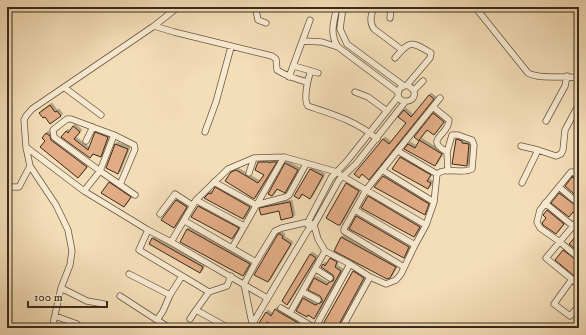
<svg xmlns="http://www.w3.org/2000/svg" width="586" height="335" font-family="'IM FELL DW Pica',serif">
	<defs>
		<filter id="shadow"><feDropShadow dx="2" dy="-2" stdDeviation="0" flood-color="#0004"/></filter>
	</defs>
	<rect width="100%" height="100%" fill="#f4deb8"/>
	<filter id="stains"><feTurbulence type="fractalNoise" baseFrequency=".005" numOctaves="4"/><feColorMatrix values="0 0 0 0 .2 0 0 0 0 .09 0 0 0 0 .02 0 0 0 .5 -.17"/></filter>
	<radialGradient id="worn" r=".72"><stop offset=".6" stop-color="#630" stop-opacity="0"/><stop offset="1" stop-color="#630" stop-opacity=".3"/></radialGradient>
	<!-- building -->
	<path fill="#e2ac85" stroke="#3a2a1b" filter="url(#shadow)" d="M429,95l5,4 -65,81 -7,-6 -3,4 -5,-4 29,-35 6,5 17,-21 -8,-6 6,-7 7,7z
		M50,105l5,7 2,-1 4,5 -11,8 -5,-7 -2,1 -4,-5z
		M433,113l11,9 -10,13 -7,-5 -8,10 23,14 -7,12 -31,-17 4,-5 7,4 4,-7 -5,-4z
		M73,126l7,6 -6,7 14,11 7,-18 13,5 -7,20 -8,-3 -3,4 -29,-21 5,-6 2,2z
		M46,133l4,3 1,4 36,27 -9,11 -38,-31 5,-6 -3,-3z
		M456,139l6,2v2l7,1 -2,22 -15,-2z
		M115,144l13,5 -10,25 -12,-6z
		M400,157l31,18 -4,6 4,2 -3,6 -36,-20z
		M258,162h10l2,1 1,-1h6l-23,37 -29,-18 6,-9 5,-2 22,13 6,-8 -9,-5z
		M285,163l13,7 -13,23 -8,-4 -5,7 -4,-2z
		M310,169l13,7 -13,23 -8,-5 -3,5 -5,-3z
		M383,176l46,28 -4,11 -51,-28z
		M572,177l7,5v16l-14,-12z
		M109,182l22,15 -7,10 -23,-14z
		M346,183l13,8 -19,34h-2l-12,-7z
		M215,187l35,20 -7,12 -39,-21 5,-5 2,1z
		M559,193l20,15v5l-2,2 -4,-3 -4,5 -18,-14z
		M368,196l52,31 -6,10 -53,-29z
		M176,200l11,7 -13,21 -13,-8z
		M290,202l3,15 -12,3 -2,-9 -18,4 -2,-7z
		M198,206l41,22 -7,11 -41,-22z
		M547,210l17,14 -8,10 -13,-9 -1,-2 4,-5 -3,-3z
		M356,216l53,31 -5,11 -55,-29z
		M187,229l63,35 -7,12 -63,-34z
		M278,234h2l3,2 -1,2 9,6 -23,38 -14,-7z
		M577,235h2v17l-10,-8z
		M341,237l55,30 -6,11 -3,1 -53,-28z
		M152,238l51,29 -3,6 -51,-29z
		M563,250l16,12v18l-24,-20z
		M310,254l6,4 -29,47 -5,-4z
		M330,258l7,4 -2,5 6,4 -27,48 -6,-4 -1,2 -11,-6 7,-13 12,7 7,-3v-3l-2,-3 -12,-6 6,-12 13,7 2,-3 4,-1 1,-3 -1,-3 -12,-8 2,-3 2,2z
		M353,271l11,7 -27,50h-11l-4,-2z
		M275,309l4,3 28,16h-29l-11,-6 -3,6h-8l10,-16 5,4z"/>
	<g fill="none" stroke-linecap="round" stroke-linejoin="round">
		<!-- street casing -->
		<g stroke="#685742" stroke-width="7">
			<path id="street" d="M253,7l3,3 2,10 8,3
				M337,7c-3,14 -8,27 1,40l60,45
				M343,7l-3,22 7,15 57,42
				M374,7c-3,8 -5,15 0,22l28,21
				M384,7l7,2 -1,9
				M475,7l53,66c13,7 35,2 51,5
				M154,26l20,6 98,24 4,3 1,11c9,6 19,9 30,12
				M303,41l19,1 16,5
				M395,58c15,-18 16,-17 36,-5l-1,5 -23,27 -7,3c-9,17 17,17 14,4 -1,-4 -4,-5 -7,-7
				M294,66l24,7
				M311,71c-3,7 -8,29 -3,35 24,8 49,15 69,33
				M289,77l21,-57
				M65,88l36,27
				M414,90l9,-9
				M355,92l13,5 19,14
				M433,107l16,13c0,16 -26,19 -2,32
				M546,121l19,-35 2,-10
				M205,132l11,-30 15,-55
				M86,141l7,-14
				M521,146l17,4
				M26,147l58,44 64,39 23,12 96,56
				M398,151l39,23
				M382,170l52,32
				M249,173l5,-15
				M579,177l-6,-5h-2l-31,38 -3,12 3,6 20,14 19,16
				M214,182l42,23 30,-8 3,-2 17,-31
				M522,183l16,-33 18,6 5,-2 2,-4 2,-20 14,-26
				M120,185l15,-36 -1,-4 -20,-10 -43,-16h-4l-14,11 1,7 46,34 35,24
				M7,187h12l11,-21
				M559,187l20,17
				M84,191l16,-20 14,-36
				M196,200l48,26
				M545,203l34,28
				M355,210l60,35
				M160,214l15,-20 17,11
				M579,219l-33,39 33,27
				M185,221l71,41
				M308,225v-3l23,-44 16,-17 51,-64
				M148,230l-9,20 70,42 18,-6 4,-10
				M171,242l25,-42 32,-31 26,-11 30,-1 53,15 5,4 84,49
				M232,248l52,-91
				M325,251l25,13 20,13 16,7 10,-4 5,-6 14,-29 11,-20 8,-23 3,-28c10,-8 24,1 35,-5l2,-24 -2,-5 -14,-5h-6l-5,17 1,19
				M404,267l-60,-36v-2l22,-39 74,-92
				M316,269l14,9
				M129,274l41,21
				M572,279l-18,25 16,12 9,-10
				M61,288l26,13 17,3
				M209,292l-13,18 27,15
				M303,292l15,8
				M120,296l37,24
				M281,308l34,20
				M55,316l22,8 4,4
				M190,319l6,-9
				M252,323l-8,-39 12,-22 19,-31 7,-3 26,-6 6,3 4,14 7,12 -35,62
				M52,328l9,-40 9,-23 2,-14 -4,-21 -12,-25 -26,-39 -4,-19 -2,-27 2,-4 6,-7 122,-83 24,-19
				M170,328l-13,-8 6,-9 7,-16 12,-19
				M250,328l58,-98 6,-5 25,-45 17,-16 49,-62
				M315,328l35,-64
				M342,328l28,-51"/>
		</g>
		<!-- street -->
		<use href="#street" stroke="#f8ead1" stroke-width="5.5"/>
	</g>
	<!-- margin -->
	<rect width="586" height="335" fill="none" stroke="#f4deb8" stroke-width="24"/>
	<rect x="8" y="8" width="570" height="319" fill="none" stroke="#3a2a1b" stroke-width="2"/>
	<rect x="12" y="12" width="562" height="311" fill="none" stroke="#3a2a1b"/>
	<!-- scale -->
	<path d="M28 301v6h79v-6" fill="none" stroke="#3a2a1b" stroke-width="2"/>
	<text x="34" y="301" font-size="12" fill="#3a2a1b" stroke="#f8ead1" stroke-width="3" paint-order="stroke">100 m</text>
	<rect width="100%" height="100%" filter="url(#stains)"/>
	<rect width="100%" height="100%" fill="url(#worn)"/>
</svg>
